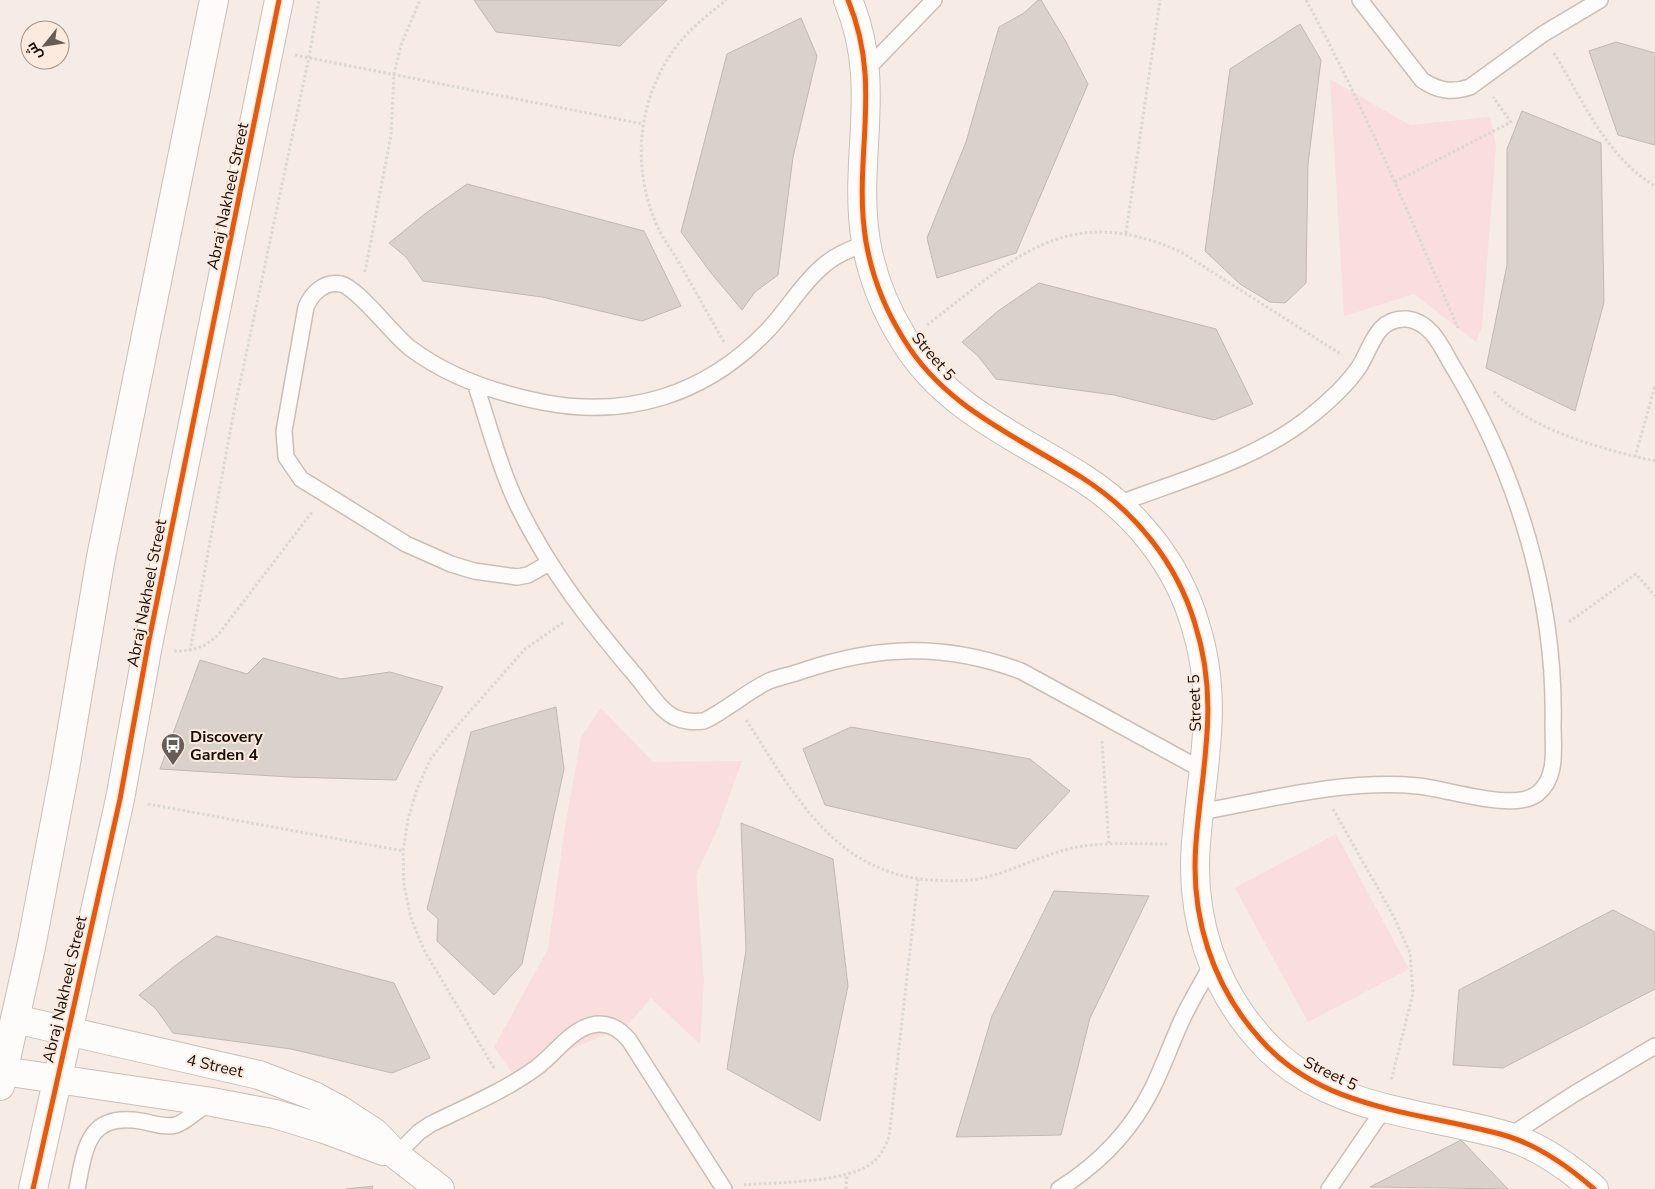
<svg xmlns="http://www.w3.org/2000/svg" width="1655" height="1189" font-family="'Nunito Sans',Cairo,sans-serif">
	<rect width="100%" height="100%" fill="#f6ebe5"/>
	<!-- green -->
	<path fill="#faddde" d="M1330,79l80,46 80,-8 6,29 -14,181 -6,15 -62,-48 -70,22z
		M601,708l52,54 89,-1 -25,69 -21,45 8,106 -4,63 -49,-46 -24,28 -115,47 -18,-26 54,-98 16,-116 17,-96z
		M1336,834l73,135 -101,53 -73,-134z"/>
	<!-- building -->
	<path fill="#dad2ca" stroke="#c1b9b1" d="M474,0h193l-47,46 -124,-14z
		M1038,0h3l24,40 23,44 -72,169 -79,25 -10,-40 39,-96 33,-115 25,-14z
		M801,18l16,38 -24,101 -15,118 -23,17 -13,18 -31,-37 -30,-41 46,-178z
		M1300,24l21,36 -13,104 -2,119 -21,20 -15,-1 -30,-18 -35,-33 25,-182z
		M1616,42l39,11v92l-37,-10 -29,-84z
		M1522,111l79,32 3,159 -29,109 -89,-43 21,-103v-116z
		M467,184l177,47 37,75 -39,15 -100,-24 -119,-16 -17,-24 -17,-14 37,-30z
		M1039,283l177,46 37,75 -39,16 -100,-25 -118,-16 -18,-23 -16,-14 36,-31z
		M263,658l78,21 49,-7 53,15 -47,93 -106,-3 -130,-8 40,-109 47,14z
		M556,707l8,62 -42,195 -28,31 -57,-54 1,-22 -11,-10 44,-177z
		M851,727l179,32 40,32 -54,58 -191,-44 -22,-56z
		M741,823l92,36 15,127 -28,135 -93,-52 19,-119z
		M1054,891l95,5 -59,122 -29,117 -105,2 36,-121z
		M1613,910l42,22v57l-152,79 -50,-3 6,-75z
		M216,936l178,47 36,75 -38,15 -101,-24 -118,-16 -17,-24 -17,-14 37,-30z
		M1461,1140l47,49 -138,-2z
		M373,1186l-1,3h-26z"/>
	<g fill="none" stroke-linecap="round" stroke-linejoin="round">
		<!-- lane casing -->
		<g stroke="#c9bfb8" stroke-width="18">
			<path id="lane" d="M1360,0l62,80c16,11 30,13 48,7l73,-53 57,-34
				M866,70l68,-70
				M475,383c14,42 25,86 44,125 31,63 72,115 117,168 11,13 23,33 38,41 10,5 19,5 30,4 23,-11 42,-29 65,-40 10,-4 22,-6 33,-10 77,-26 143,-28 219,0l183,100
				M1118,504c65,-25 139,-44 194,-89 16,-13 35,-30 47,-48 13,-20 17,-50 48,-48 26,3 36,32 48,51 63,106 101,232 98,355 0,23 5,53 -16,69 -24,18 -88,-5 -119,-8 -72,-7 -147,13 -218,26
				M549,563l-21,12 -11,2 -43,-6 -23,-7 -45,-20 -105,-65 -15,-22 -2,-26 22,-124c6,-14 18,-26 35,-23 17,4 51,50 69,64 37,28 86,45 132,54 85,17 163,-7 224,-70 20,-20 35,-48 57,-66 12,-11 28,-17 43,-23
				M1508,1137l66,-43 81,-48
				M396,1155l23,-23 12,-8c35,-17 73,-33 105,-56 18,-13 34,-38 56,-43 15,-4 28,4 37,15l95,149
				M77,1189c8,-42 11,-77 64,-68 11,2 24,7 35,4 12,-4 23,-17 35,-23
				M1059,1189c40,-25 72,-58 93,-100 11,-22 19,-45 29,-67 9,-20 21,-39 31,-58
				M1329,1189l55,-80"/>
		</g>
		<!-- street casing -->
		<g stroke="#c9bfb8" stroke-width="30">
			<path id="street" d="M848,0c36,86 4,158 18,242 6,34 19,67 37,96 41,69 113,98 178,139 54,34 96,86 114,147 25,78 7,141 1,219 -6,73 16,143 65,197 64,72 160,71 246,96 32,10 62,31 87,53
				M15,1019l244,56 55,21 26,14 35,23 21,22 44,34
				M3,1071l209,31 63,12 49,15 59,22"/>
		</g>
		<!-- secondary casing -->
		<g stroke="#c9bfb8" stroke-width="30">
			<path id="secondary" d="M0,1086l31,-139 34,-178 36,-212 113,-557
				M33,1189l87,-390 28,-154 131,-645"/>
		</g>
		<!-- path -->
		<path stroke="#dad7d4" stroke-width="3" stroke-dasharray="2.5 2.5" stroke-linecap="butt" d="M1306,0c58,106 104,217 152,328
			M1554,53c28,46 53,105 101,133
			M295,55l348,69
			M1395,182l116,-60 -18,-25
			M1126,233l34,-233
			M365,272l26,-137 3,-61 7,-29 19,-45
			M927,325c86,-66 140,-125 254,-73l161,103
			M724,342c-16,-28 -31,-55 -47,-83 -7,-11 -16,-23 -21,-36 -25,-58 -18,-125 20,-176 13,-18 33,-33 50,-47
			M1494,392c36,38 111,58 161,69
			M1635,457l20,-71
			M1569,622l67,-48 19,22
			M174,651c19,0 30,-3 44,-16l94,-123
			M190,651l43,-235 76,-359 10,-57
			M746,720c48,73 87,153 185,160 19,1 38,2 56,-3 31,-8 59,-24 90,-30 29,-5 61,-3 91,-3
			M1102,741l7,104
			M148,804l255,47
			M1333,809l60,106 17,38 3,40 -22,88
			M494,1068l-70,-118 -13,-32 -7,-33 -1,-34 5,-32 9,-30 13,-29 19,-25 76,-86 39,-27
			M744,1185c34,-3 102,-2 128,-22 9,-7 13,-16 17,-26l29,-258
			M846,1189l1,-14"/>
		<!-- lane -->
		<use href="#lane" stroke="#fefcfb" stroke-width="15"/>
		<!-- street -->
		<use href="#street" stroke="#fefcfb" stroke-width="28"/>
		<!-- secondary -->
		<use href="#secondary" stroke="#fefcfb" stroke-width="28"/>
		<!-- cycleway casing -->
		<g stroke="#fceadf" stroke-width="8">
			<path id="cycleway" d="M848,0c36,86 4,158 18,242 6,34 19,67 37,96 41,69 113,98 178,139 54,34 96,86 114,147 25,78 7,141 1,219 -6,73 16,143 65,197 64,72 160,71 246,96 32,10 62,31 87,53
				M33,1189l87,-390 28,-154 131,-645"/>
		</g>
		<!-- cycleway -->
		<use href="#cycleway" stroke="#e8590c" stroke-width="5"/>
	</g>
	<!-- icons -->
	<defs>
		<g id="bus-pin" transform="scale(1.25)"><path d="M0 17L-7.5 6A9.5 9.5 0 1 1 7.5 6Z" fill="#675d56" stroke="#fceadf"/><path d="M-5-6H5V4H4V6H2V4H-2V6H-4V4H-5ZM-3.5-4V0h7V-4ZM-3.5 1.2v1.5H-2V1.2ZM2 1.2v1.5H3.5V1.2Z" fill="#fff"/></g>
	</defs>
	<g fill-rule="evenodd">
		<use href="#bus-pin" x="173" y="745"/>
	</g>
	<g text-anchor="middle" stroke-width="4" stroke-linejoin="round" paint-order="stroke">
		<!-- street labels -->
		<g font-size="16" fill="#1a1009" stroke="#fceadf">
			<text transform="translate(227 196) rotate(-78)" y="6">Abraj Nakheel Street</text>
			<text transform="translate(934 356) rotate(50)" y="6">Street 5</text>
			<text transform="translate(146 593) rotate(-79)" y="6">Abraj Nakheel Street</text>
			<text transform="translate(1194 703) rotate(-92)" y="6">Street 5</text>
			<text transform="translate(64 989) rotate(-77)" y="6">Abraj Nakheel Street</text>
			<text transform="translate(215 1065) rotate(13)" y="6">4 Street</text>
			<text transform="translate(1331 1073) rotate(26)" y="6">Street 5</text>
		</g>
		<!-- poi labels -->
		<g font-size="16" font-weight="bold" fill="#1a1009" stroke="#fceadf" text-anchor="start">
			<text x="190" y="742">Discovery<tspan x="190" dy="18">Garden 4</tspan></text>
		</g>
	</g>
	<!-- north arrow -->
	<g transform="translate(45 45) rotate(240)"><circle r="24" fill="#fceadf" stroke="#a29389"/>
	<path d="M0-4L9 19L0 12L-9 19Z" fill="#675d56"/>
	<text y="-8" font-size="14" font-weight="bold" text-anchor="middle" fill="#1a1009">ش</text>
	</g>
</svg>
